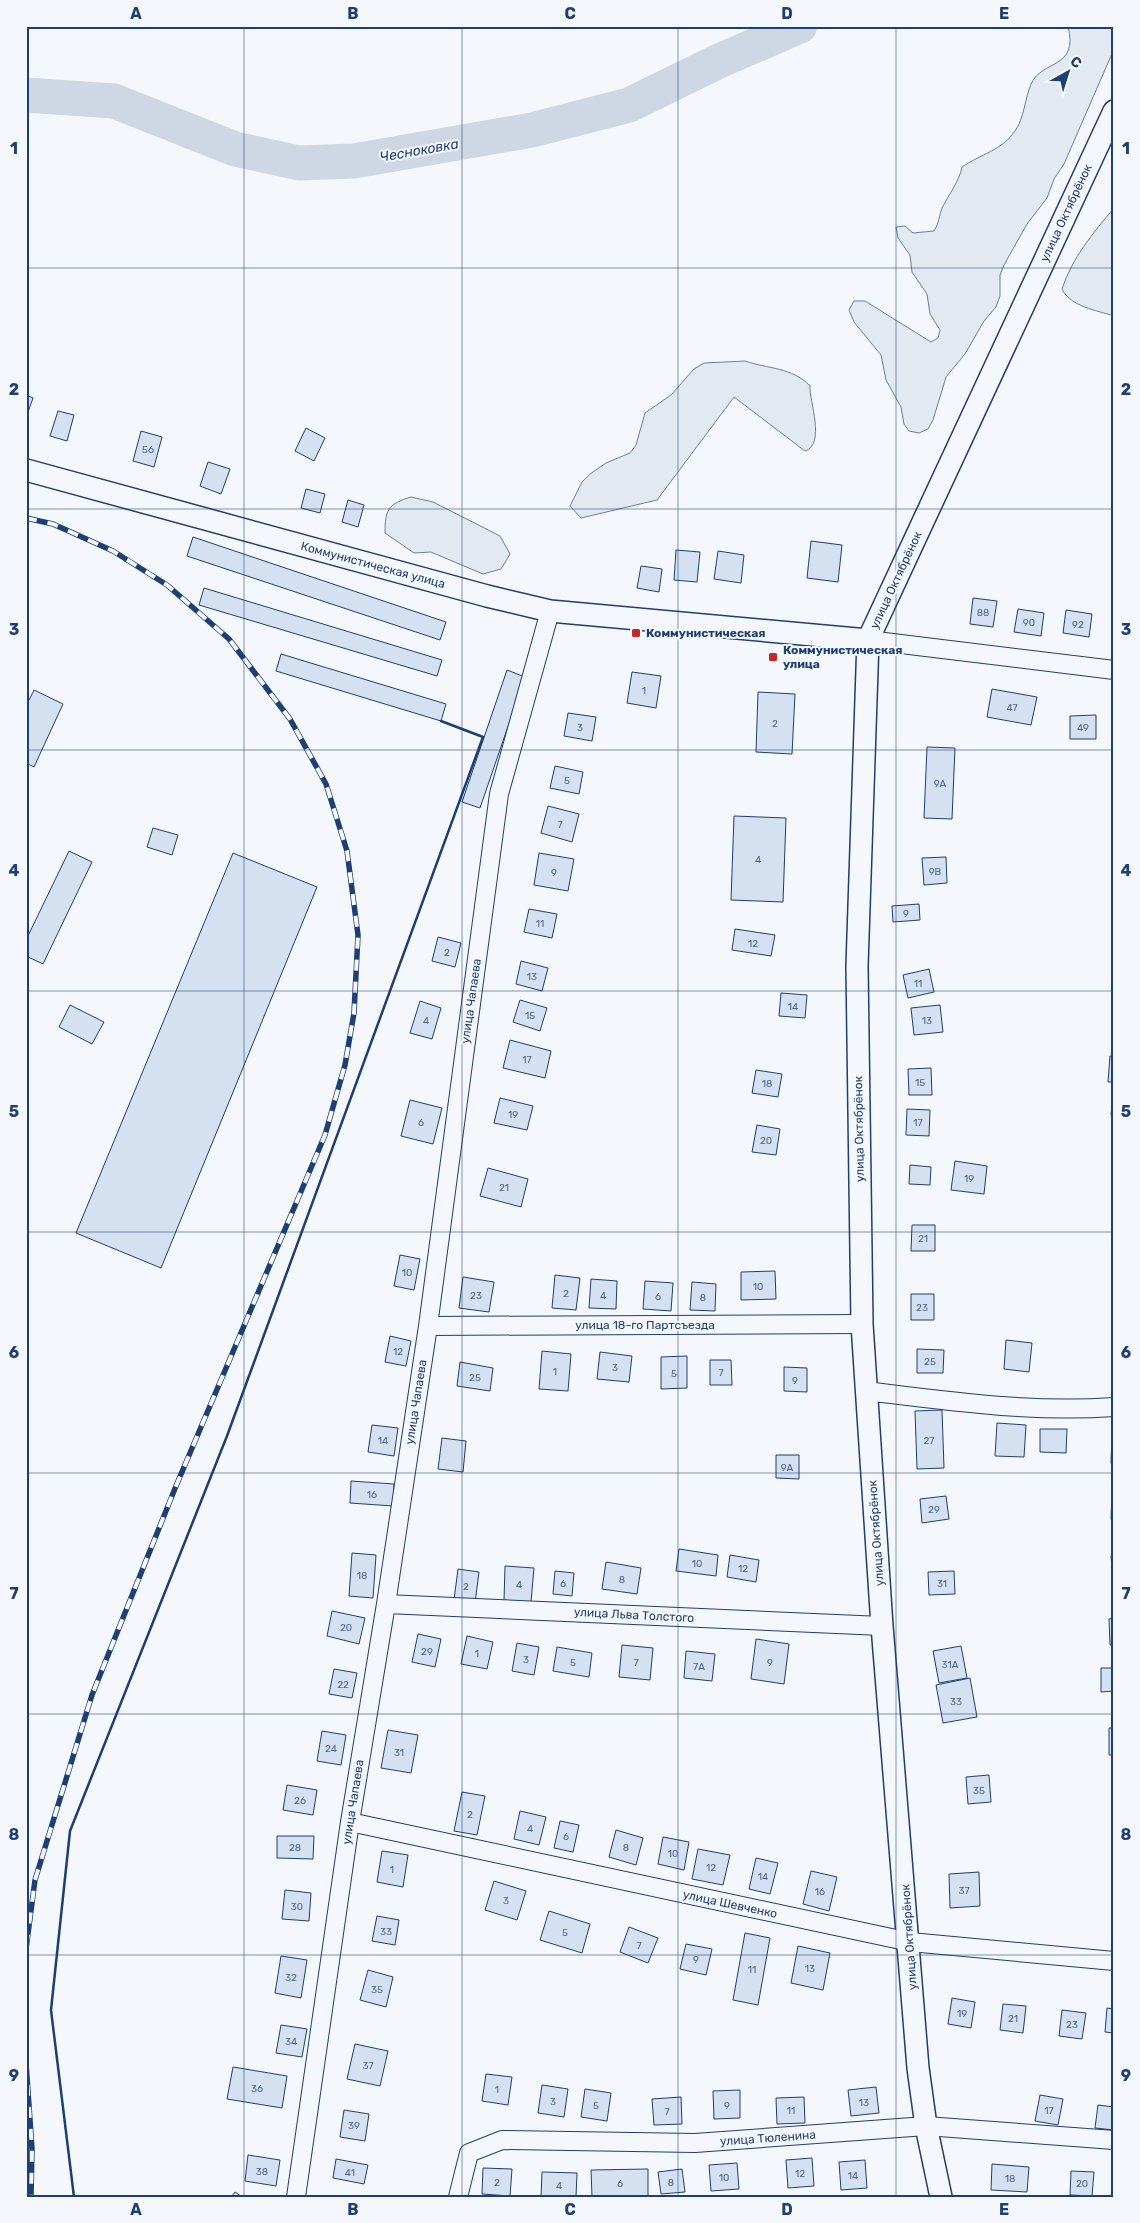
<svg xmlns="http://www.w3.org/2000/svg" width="1140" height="2223" font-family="Rubik,sans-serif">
	<rect width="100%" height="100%" fill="#f4f7fb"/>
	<!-- green -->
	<path fill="#e3e9f0" stroke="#687fa3" d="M1068,26h46v23l-50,115 -10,15 -7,19 -20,26 -23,41 -4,10v21l-4,11 -12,14 -19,33 -19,23 -13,43 -5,9 -9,4 -10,-2 -5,-7 -3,-17 -15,-27 -5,-25 -27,-33 -5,-12 5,-9h11l66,41 7,-4 2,-8 -10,-16 -3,-20 -15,-22 -2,-17 -12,-17 -2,-11 9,-1 8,7 21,-2c5,-8 5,-15 8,-23 7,-14 17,-26 20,-41 17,-12 41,-17 53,-36 9,-12 10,-33 16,-47 11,-25 48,-14 37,-58z
		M1114,208v108c-18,-6 -43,-9 -52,-27 10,-31 31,-56 52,-81z
		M745,361c23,8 47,6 65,25 -1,15 16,58 -5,65l-71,-54 -77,103 -76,18 -11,-12 12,-24 8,-8 16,-11 24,-10 6,-8 9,-32 26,-18 23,-26 10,-6z
		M411,497l22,5 67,34 10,18 -9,15 -18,5 -52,-22 -17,1 -29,-20c0,-23 3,-29 26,-36z"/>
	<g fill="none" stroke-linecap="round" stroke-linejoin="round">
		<!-- river -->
		<path stroke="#cfd7e4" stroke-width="35" d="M26,95l88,6 121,48 64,14 55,-2 178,-31 97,-25 90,-44 81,-35"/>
	</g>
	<!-- building -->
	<path fill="#d5e0f0" stroke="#1d3f73" d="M26,395l7,3 -7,20z
		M58,411l16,4 -7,26 -17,-5z
		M306,428l19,10 -11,23 -19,-10z
		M141,431l21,6 -8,30 -21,-6z
		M208,462l22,7 -9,25 -21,-8z
		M306,489l19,5 -5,19 -19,-5z
		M348,500l16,5 -6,22 -16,-5z
		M193,537l253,85 -6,18 -253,-84z
		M811,541l31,4 -4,37 -31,-4z
		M676,550l24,2 -3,30 -23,-2z
		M718,551l26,4 -3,28 -27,-4z
		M641,566l21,3 -3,23 -22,-4z
		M204,588l238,72 -5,16 -238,-71z
		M973,598l24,3 -4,26 -23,-3z
		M1018,609l26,4 -3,23 -27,-4z
		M1066,610l26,4 -3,23 -26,-4z
		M281,654l165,50 -5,17 -165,-50z
		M507,670l18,7 -45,131 -18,-6z
		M632,672l29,4 -5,32 -29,-5z
		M992,689l45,8 -6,28 -44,-8z
		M34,690l29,14 -29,63 -8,-4v-57z
		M758,692l37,2 -3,60 -36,-2z
		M568,713l28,4 -4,24 -28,-5z
		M1096,715v24h-26v-23z
		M927,747l28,1 -3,71 -28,-1z
		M555,766l28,6 -4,22 -29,-6z
		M548,806l31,8 -7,28 -31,-9z
		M734,816l52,2 -3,84 -52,-2z
		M153,828l25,7 -6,20 -25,-8z
		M69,851l23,11 -49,102 -17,-8v-16z
		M233,853l84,34 -156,381 -85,-35z
		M539,853l35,6 -6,32 -34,-6z
		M946,857l1,26 -23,2 -2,-27z
		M919,904l1,16 -27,2 -1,-16z
		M529,909l28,5 -5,24 -28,-6z
		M735,929l40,6 -4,21 -39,-6z
		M438,937l23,6 -6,24 -23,-6z
		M521,961l27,7 -6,23 -26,-7z
		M929,969l5,23 -26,6 -5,-23z
		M781,993l26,2 -2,23 -26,-2z
		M520,1000l27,8 -7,23 -27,-9z
		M420,1001l21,7 -9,31 -22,-6z
		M70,1005l34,17 -12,22 -33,-17z
		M940,1005l3,27 -29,3 -3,-27z
		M510,1040l41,11 -6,27 -42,-10z
		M1110,1056h4v26h-6z
		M931,1068l1,27h-23l-1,-26z
		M756,1070l26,4 -4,23 -26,-4z
		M1113,1094h1v21h-3z
		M500,1098l33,8 -6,24 -33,-7z
		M410,1100l32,8 -9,36 -32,-8z
		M907,1109l23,1 -1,26 -23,-1z
		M757,1125l23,4 -4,26 -24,-3z
		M955,1161l32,5 -3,28 -33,-4z
		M910,1165l21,2 -1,18 -21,-1z
		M488,1168l40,11 -7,28 -41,-11z
		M912,1225h23v26h-24z
		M400,1255l20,4 -6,31 -20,-4z
		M775,1271l1,28 -35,1v-28z
		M555,1275l25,3 -4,32 -24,-2z
		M463,1277l31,5 -5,30 -30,-4z
		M591,1279l26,2 -1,28 -27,-1z
		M645,1281l28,2 -2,28 -28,-2z
		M692,1282l24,2 -1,27 -25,-1z
		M911,1294h23v26h-23z
		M390,1336l21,5 -5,25 -21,-4z
		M1006,1340l26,3 -3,29 -25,-3z
		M917,1349l27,1 -1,23h-26z
		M542,1351l29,3 -3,37 -29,-2z
		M600,1352l32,4 -3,26 -32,-3z
		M687,1356v32l-26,1v-32z
		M710,1360h21l1,25h-22z
		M460,1362l33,6 -3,23 -33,-5z
		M784,1367l23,1v24l-23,-1z
		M942,1410l2,58 -27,1 -2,-58z
		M997,1423l29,2 -2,32 -29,-1z
		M372,1425l26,3 -4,28 -26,-4z
		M1040,1429h27l-1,24 -26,-1z
		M1112,1434h2v29h-3z
		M442,1438l24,3 -3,31 -25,-3z
		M776,1455h23v24l-23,-1z
		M351,1481l43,3 -1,22 -43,-3z
		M1112,1493h2v27l-3,-1z
		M946,1496l3,23 -27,4 -2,-24z
		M679,1549l39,6 -2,21 -40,-5z
		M352,1553l24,2 -3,43 -24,-2z
		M730,1555l29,5 -3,22 -29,-5z
		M1111,1556h3v26h-1z
		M606,1562l35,6 -4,26 -35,-5z
		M505,1566l29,2 -3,34 -27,-1z
		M458,1569l21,3 -4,31 -21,-3z
		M555,1571l19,2 -2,23 -19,-2z
		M954,1571l1,23 -26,1 -1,-23z
		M332,1611l33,7 -6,26 -32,-8z
		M1114,1618v27h-4l-1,-26z
		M418,1634l23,5 -6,28 -23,-5z
		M467,1636l26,6 -6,27 -26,-5z
		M756,1639l33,5 -5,40 -33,-5z
		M517,1643l22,4 -5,28 -22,-4z
		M622,1645l31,3 -3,32 -31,-3z
		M961,1646l6,32 -28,5 -6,-32z
		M557,1647l35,6 -3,24 -36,-6z
		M686,1651l29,3 -3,27 -28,-3z
		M1101,1668h13v23l-13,1z
		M334,1669l23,4 -5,25 -23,-4z
		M970,1678l7,39 -34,6 -7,-38z
		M1109,1728h5v27h-5z
		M388,1730l30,5 -7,38 -30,-5z
		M322,1731l24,4 -5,30 -24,-4z
		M989,1775l2,27 -23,2 -2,-27z
		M287,1785l30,5 -4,25 -30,-5z
		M462,1792l23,4 -8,39 -23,-4z
		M1114,1801v27h-2v-26z
		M520,1811l26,6 -7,28 -25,-6z
		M560,1821l19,4 -6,27 -19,-4z
		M616,1830l27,8 -7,27 -27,-8z
		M277,1836h37l-1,23 -36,-1z
		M663,1837l26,5 -5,28 -26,-6z
		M698,1849l32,6 -7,30 -31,-6z
		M382,1851l26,4 -5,32 -26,-5z
		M756,1858l22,5 -8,31 -21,-5z
		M811,1871l26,6 -8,34 -26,-7z
		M979,1872l1,34 -30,2 -1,-34z
		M494,1881l32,10 -9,29 -32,-10z
		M285,1890l26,3 -2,28 -27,-2z
		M549,1911l41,13 -8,29 -42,-13z
		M377,1916l22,4 -4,25 -23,-4z
		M629,1927l29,11 -10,25 -28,-11z
		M745,1933l25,5 -12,67 -25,-5z
		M686,1944l26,5 -6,26 -26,-6z
		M798,1946l32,7 -7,37 -32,-7z
		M281,1956l26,4 -6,38 -26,-5z
		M368,1970l25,7 -7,30 -26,-7z
		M952,1998l23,4 -4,26 -23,-4z
		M1003,2004l23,2 -3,27 -23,-3z
		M1107,2008l7,1v24l-9,-1z
		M1062,2010l24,3 -4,26 -23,-3z
		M281,2025l26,4 -5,28 -26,-4z
		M355,2044l33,7 -8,35 -33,-7z
		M233,2067l54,9 -5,32 -55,-9z
		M486,2074l26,3 -4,28 -26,-4z
		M542,2085l26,4 -4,28 -26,-4z
		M876,2087l3,26 -28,3 -3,-26z
		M585,2089l26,4 -4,28 -26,-4z
		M740,2090v28l-26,1 -1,-28z
		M1040,2095l23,4 -5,26 -23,-4z
		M681,2097l1,27 -28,1 -2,-26z
		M804,2097l1,26 -28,1 -1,-26z
		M1098,2105l16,2v23l-19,-2z
		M344,2110l25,4 -4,27 -25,-4z
		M248,2155l32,5 -4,26 -31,-5z
		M812,2158l2,28 -26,2 -2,-28z
		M336,2159l32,6 -4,19 -31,-6z
		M865,2160l2,28 -26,2 -2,-28z
		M737,2163l2,26 -28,2 -2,-26z
		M992,2164l37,3 -2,25 -36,-2z
		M483,2168l29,1 -2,27 -28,-2z
		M648,2169v27l-56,1 -1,-27z
		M682,2169l3,23 -24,2 -3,-22z
		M1071,2171l23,1 -2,24 -22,-1z
		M542,2172l35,1 -1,24h-35z
		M235,2192l7,5h-11z"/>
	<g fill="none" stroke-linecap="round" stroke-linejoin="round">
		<!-- minor casing -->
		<g stroke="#1d3f73" stroke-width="20">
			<path id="minor" d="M868,640l246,30
				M428,1326l434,-2
				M866,1391c82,10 165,22 248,16
				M386,1604l496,22
				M350,1822l560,120 204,19
				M296,2197l54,-375 36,-218 42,-278 71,-532 51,-183
				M458,2197l11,-44 33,-13 193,3 231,-17 188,14"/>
		</g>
		<!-- tertiary casing -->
		<g stroke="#1d3f73" stroke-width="24">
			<path id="tertiary" d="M26,470l461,126 63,15 318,29
				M941,2197l-15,-71 -8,-58 -36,-442 -20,-302 -5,-358 11,-326 246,-529"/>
		</g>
		<!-- minor -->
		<use href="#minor" stroke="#f4f7fb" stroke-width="18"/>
		<!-- tertiary -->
		<use href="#tertiary" stroke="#f4f7fb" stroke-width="21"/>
		<!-- rail casing -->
		<g stroke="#1d3f73" stroke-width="5.5">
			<path id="rail" d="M26,518l27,6 60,27 54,34 62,54 61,80 36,65 21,67 11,84 -4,78 -9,52 -20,70 -149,351 -84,209 -57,185 -9,69
				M26,2063l6,86 -1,48"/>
		</g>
		<!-- rail -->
		<use href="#rail" stroke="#f4f7fb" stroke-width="4" stroke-dasharray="11" stroke-linecap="butt"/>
		<!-- wall -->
		<path stroke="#1d3f73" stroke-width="2.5" d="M74,2197l-23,-187 19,-179 157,-395 256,-699 -42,-16"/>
	</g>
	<!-- grid -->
	<path fill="none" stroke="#1d3f73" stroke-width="1" stroke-opacity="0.55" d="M244,26v2171M462,26v2171M678,26v2171M896,26v2171M26,268h1088M26,509h1088M26,750h1088M26,991h1088M26,1232h1088M26,1473h1088M26,1714h1088M26,1955h1088"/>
	<!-- markers -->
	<g fill="#c62828" stroke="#f4f7fb" stroke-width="2">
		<rect x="631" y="628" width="10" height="10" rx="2.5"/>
		<rect x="768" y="652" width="10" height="10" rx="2.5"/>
	</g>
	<g text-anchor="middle" stroke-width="4" stroke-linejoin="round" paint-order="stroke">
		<!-- number labels -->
		<g font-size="10" fill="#4b6792">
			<text x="148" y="453">56</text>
			<text x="983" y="616">88</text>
			<text x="1029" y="626">90</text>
			<text x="1078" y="628">92</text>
			<text x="644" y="694">1</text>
			<text x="1012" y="711">47</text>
			<text x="775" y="727">2</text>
			<text x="580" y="731">3</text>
			<text x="1083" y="731">49</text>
			<text x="567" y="784">5</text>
			<text x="940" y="787">9А</text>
			<text x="560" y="828">7</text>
			<text x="758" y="863">4</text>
			<text x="935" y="875">9В</text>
			<text x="554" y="876">9</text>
			<text x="906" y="917">9</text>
			<text x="540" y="927">11</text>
			<text x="753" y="947">12</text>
			<text x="447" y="956">2</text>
			<text x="532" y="980">13</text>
			<text x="918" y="987">11</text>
			<text x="793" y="1010">14</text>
			<text x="530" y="1019">15</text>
			<text x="426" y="1024">4</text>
			<text x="927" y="1024">13</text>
			<text x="527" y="1063">17</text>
			<text x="920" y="1086">15</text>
			<text x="767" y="1087">18</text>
			<text x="513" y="1118">19</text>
			<text x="421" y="1126">6</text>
			<text x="918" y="1126">17</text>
			<text x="766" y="1144">20</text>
			<text x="969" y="1182">19</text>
			<text x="504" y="1191">21</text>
			<text x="923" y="1242">21</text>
			<text x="407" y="1276">10</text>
			<text x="758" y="1290">10</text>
			<text x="566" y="1297">2</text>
			<text x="476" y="1299">23</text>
			<text x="603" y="1299">4</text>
			<text x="658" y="1300">6</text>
			<text x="703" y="1301">8</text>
			<text x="922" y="1311">23</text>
			<text x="398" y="1355">12</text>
			<text x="930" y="1365">25</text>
			<text x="615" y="1371">3</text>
			<text x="555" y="1375">1</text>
			<text x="721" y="1376">7</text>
			<text x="674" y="1377">5</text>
			<text x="475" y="1381">25</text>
			<text x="795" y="1384">9</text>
			<text x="383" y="1444">14</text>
			<text x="929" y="1444">27</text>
			<text x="787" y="1471">9А</text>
			<text x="372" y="1498">16</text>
			<text x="934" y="1513">29</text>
			<text x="697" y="1567">10</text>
			<text x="743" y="1572">12</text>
			<text x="362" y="1579">18</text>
			<text x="622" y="1583">8</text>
			<text x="563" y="1587">6</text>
			<text x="942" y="1587">31</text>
			<text x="519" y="1588">4</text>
			<text x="466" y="1590">2</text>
			<text x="346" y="1631">20</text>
			<text x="427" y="1655">29</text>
			<text x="477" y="1657">1</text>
			<text x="526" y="1663">3</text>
			<text x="573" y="1666">5</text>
			<text x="636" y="1666">7</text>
			<text x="770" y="1666">9</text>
			<text x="950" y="1668">31А</text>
			<text x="699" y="1670">7А</text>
			<text x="343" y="1688">22</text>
			<text x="956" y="1705">33</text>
			<text x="331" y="1752">24</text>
			<text x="399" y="1756">31</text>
			<text x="979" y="1794">35</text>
			<text x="300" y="1804">26</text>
			<text x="470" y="1818">2</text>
			<text x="530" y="1832">4</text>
			<text x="566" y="1840">6</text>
			<text x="295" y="1851">28</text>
			<text x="626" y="1851">8</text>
			<text x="673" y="1857">10</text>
			<text x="711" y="1871">12</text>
			<text x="392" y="1873">1</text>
			<text x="763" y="1880">14</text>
			<text x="964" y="1894">37</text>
			<text x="820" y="1895">16</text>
			<text x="506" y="1904">3</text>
			<text x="297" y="1910">30</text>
			<text x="386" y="1935">33</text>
			<text x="565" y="1936">5</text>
			<text x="639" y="1949">7</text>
			<text x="696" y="1963">9</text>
			<text x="810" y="1972">13</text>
			<text x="752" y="1973">11</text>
			<text x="291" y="1981">32</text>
			<text x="377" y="1993">35</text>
			<text x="962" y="2017">19</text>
			<text x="1013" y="2022">21</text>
			<text x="1072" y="2028">23</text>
			<text x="291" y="2045">34</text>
			<text x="368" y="2069">37</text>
			<text x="257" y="2092">36</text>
			<text x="497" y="2093">1</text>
			<text x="553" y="2105">3</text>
			<text x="864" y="2106">13</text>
			<text x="596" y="2109">5</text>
			<text x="727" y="2109">9</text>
			<text x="791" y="2114">11</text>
			<text x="1049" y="2114">17</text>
			<text x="667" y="2115">7</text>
			<text x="354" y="2129">39</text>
			<text x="262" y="2175">38</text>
			<text x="350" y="2176">41</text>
			<text x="800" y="2177">12</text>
			<text x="853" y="2179">14</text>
			<text x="724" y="2181">10</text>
			<text x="1010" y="2182">18</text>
			<text x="497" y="2186">2</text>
			<text x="671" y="2186">8</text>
			<text x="620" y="2187">6</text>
			<text x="1082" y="2187">20</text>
			<text x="559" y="2189">4</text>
		</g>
		<!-- street labels -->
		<g font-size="12" fill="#1d3f73" stroke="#f4f7fb">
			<text transform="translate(1066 213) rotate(-65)" y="4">улица Октябрёнок</text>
			<text transform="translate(373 565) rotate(15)" y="4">Коммунистическая улица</text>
			<text transform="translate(896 580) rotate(-65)" y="4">улица Октябрёнок</text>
			<text transform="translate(471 1001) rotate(-82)" y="4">улица Чапаева</text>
			<text transform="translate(859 1129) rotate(-91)" y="4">улица Октябрёнок</text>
			<text x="645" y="1329">улица 18-го Партсъезда</text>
			<text transform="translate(416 1402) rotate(-81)" y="4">улица Чапаева</text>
			<text transform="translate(876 1533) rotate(-94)" y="4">улица Октябрёнок</text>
			<text transform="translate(634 1615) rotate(3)" y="4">улица Льва Толстого</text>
			<text transform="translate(353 1802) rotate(-81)" y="4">улица Чапаева</text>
			<text transform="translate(730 1904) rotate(12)" y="4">улица Шевченко</text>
			<text transform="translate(909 1937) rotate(-94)" y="4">улица Октябрёнок</text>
			<text transform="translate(768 2138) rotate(-4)" y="4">улица Тюленина</text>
		</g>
		<!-- poi labels -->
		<g font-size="12" font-weight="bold" fill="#1d3f73" stroke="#f4f7fb" text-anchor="start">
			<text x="646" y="637">Коммунистическая</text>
			<text x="783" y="654">Коммунистическая<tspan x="783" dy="14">улица</tspan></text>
		</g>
		<!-- water labels -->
		<g font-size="14" font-style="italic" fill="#1d3f73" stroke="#f4f7fb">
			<text transform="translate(419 150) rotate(-10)" y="5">Чесноковка</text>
		</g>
	</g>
	<!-- border -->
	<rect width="1140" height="2223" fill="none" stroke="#f4f7fb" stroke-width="55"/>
	<!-- north arrow -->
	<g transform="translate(1068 72) rotate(39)" stroke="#f4f7fb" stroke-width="4" paint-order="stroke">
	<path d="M0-4L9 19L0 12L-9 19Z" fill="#1d3f73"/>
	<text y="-8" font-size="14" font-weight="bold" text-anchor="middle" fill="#1d3f73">С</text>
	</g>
	<rect x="28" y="28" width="1084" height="2168" fill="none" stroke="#1d3f73" stroke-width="2"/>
	<g font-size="16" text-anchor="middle" font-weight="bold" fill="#1d3f73">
		<text x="136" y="19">A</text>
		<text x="353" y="19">B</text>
		<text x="570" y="19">C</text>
		<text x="787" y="19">D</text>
		<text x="1004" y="19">E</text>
		<text x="14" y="154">1</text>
		<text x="1126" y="154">1</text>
		<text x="14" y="395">2</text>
		<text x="1126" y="395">2</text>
		<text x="14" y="635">3</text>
		<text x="1126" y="635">3</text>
		<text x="14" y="876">4</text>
		<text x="1126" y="876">4</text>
		<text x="14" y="1117">5</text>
		<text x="1126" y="1117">5</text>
		<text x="14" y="1358">6</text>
		<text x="1126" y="1358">6</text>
		<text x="14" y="1599">7</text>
		<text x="1126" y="1599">7</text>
		<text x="14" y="1840">8</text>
		<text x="1126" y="1840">8</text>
		<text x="14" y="2081">9</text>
		<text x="1126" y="2081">9</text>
		<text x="136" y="2215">A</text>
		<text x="353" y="2215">B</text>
		<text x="570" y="2215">C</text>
		<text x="787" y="2215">D</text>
		<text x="1004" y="2215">E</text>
	</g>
</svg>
